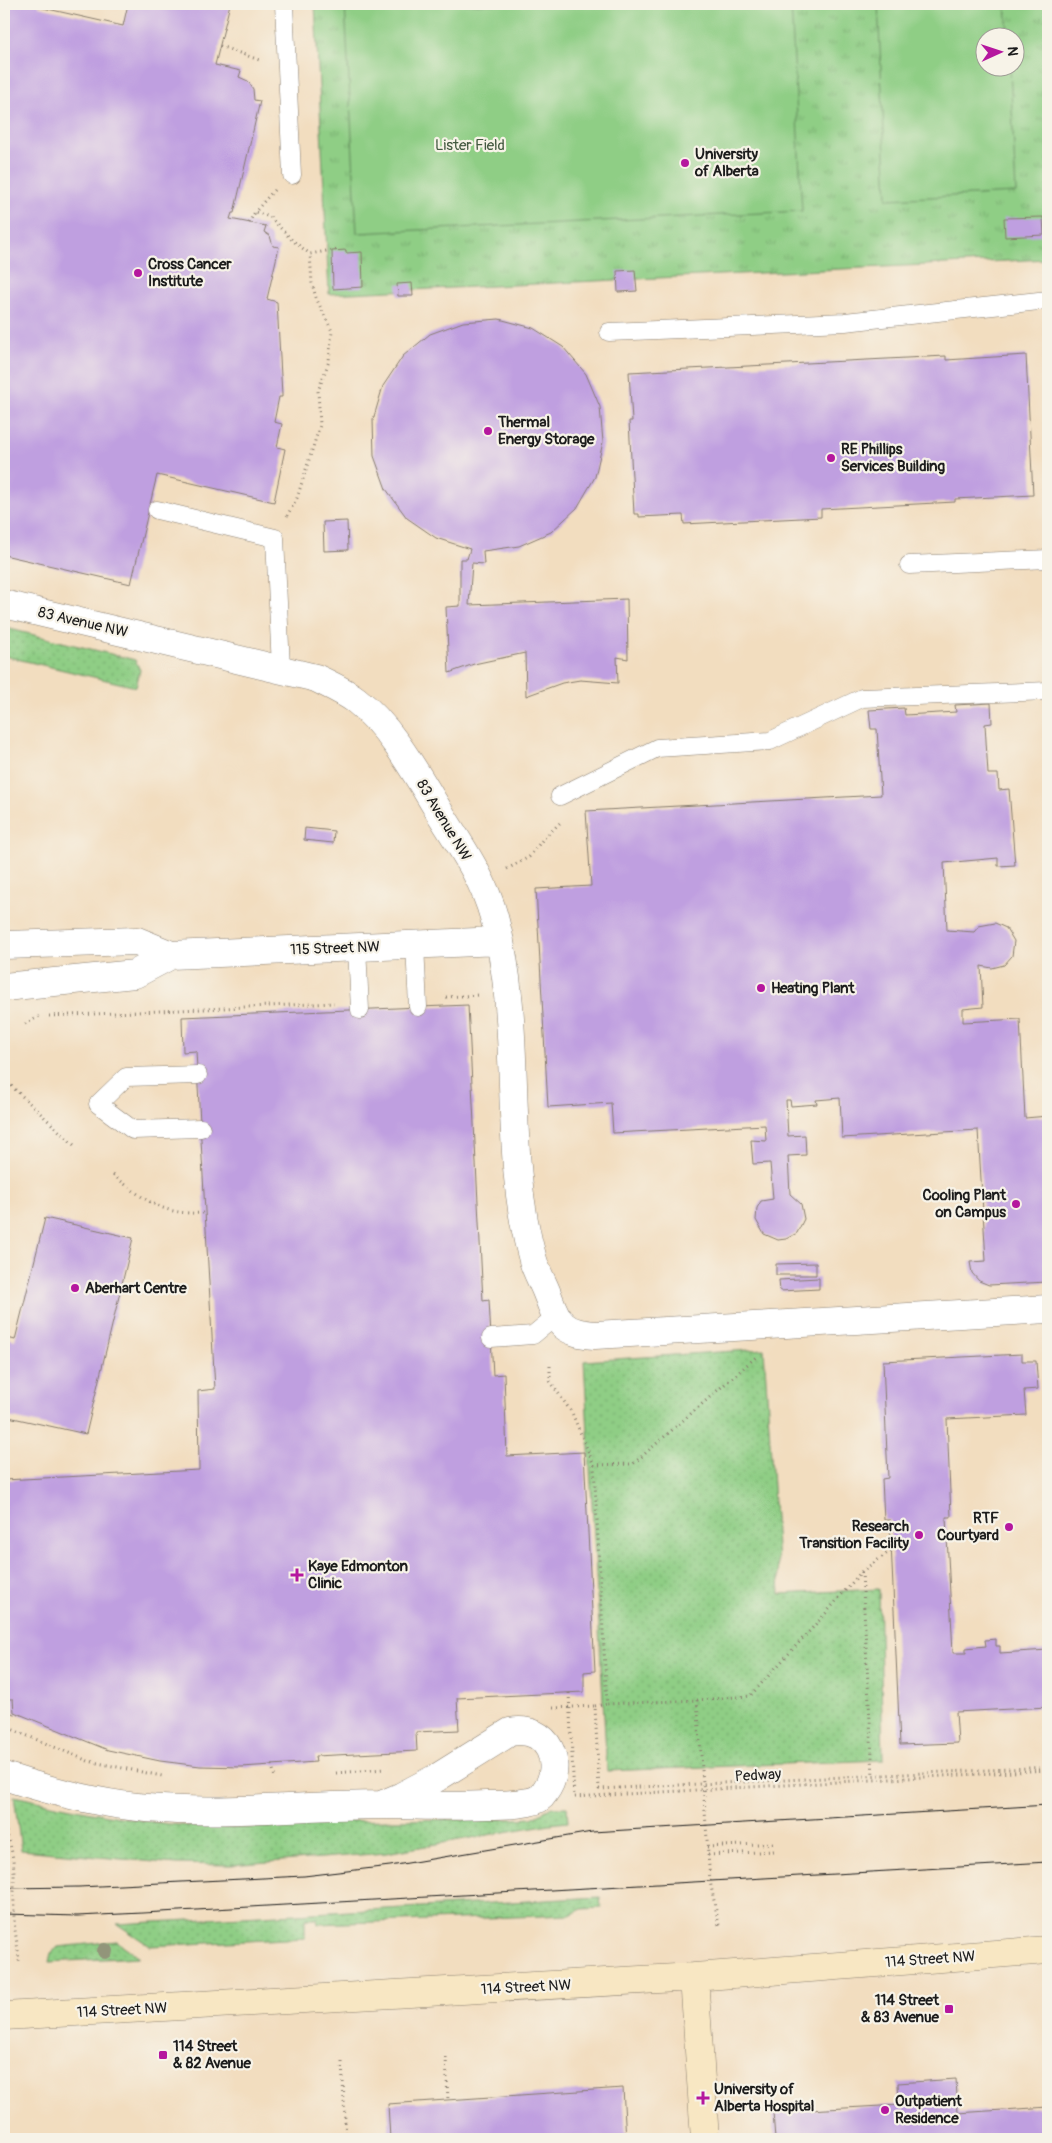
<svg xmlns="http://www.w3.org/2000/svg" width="1052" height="2143" font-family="Pangolin,sans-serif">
	<defs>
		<pattern id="grass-dots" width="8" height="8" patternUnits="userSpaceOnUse" patternTransform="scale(1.25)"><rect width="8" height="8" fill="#8fce85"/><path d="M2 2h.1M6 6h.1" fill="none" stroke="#7bb072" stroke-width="1.8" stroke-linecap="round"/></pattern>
		<pattern id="park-tufts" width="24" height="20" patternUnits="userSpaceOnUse" patternTransform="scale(1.25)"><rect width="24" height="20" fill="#8fce85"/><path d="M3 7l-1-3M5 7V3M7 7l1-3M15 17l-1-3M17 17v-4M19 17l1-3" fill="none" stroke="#7bb072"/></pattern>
	</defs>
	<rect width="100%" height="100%" fill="#f7f3e8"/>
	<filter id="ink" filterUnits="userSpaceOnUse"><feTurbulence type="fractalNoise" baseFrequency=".02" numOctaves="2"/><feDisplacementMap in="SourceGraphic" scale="10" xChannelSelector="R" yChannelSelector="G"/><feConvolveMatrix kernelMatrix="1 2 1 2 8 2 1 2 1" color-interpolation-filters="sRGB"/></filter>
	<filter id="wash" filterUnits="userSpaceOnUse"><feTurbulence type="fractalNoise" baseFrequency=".0096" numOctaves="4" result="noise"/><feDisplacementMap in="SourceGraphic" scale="20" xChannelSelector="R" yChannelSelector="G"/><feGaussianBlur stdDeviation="1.12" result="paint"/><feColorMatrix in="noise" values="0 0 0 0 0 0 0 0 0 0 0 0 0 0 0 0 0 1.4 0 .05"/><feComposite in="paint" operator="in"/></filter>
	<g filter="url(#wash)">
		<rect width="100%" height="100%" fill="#f2ddbf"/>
		<!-- grass -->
		<path fill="url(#grass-dots)" stroke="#567550" d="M6,628l129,32 5,10 -4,17 -132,-31v-27z
			M764,1349l16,245 99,-5 4,171 -276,11 -23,-410z
			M14,1796c69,15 136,29 206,32 42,1 84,-5 125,-7 57,-2 114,-1 171,-2l16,-1 20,-11h15l1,15 -18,2 -164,29 -156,12 -53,-1 -156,-14z
			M600,1897l1,11 -19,1 -12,6 -252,9 -1,-5h-12v19l-155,8 -33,-22z
			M117,1941l22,16 -90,5 2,-9 7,-6z"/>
		<!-- park -->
		<path fill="url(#park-tufts)" stroke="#567550" fill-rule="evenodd" d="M315,4h733v255l-719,35zM984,38h30v30h-30z"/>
		<!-- pitch -->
		<path fill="#8fce85" stroke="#567550" d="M345,4h446l11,207 -445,22z
			M878,4h128l2,33 -24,1v30h26l6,125 -129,6z"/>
		<g id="blocks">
			<!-- building -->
			<path fill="#bf9fe0" d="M4,4h35v3l84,19 5,-22h102l-15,61 26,6 -2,6 9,4 5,8 1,11 6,1 -26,112h-2l-2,6 36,7 -2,6 6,4 3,10 6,1 -12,52 10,3 5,93v2h-3l-5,25 8,2 -5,23 8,2 -11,53 -117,-27 -26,109 -127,-29z
				M1043,217l1,18 -39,2 -1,-19z
				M346,250v3l16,-1 1,35 -30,2 -1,-38z
				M635,270l2,21 -19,1 -1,-21z
				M412,283l1,13h-15l-1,-12z
				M499,319l34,9 30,19 23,27 14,33 3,35 -8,35 -18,31 -26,24 -32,14 -36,5 1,13 -12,-1 -3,42 158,-6 1,60 -11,-2 1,26 -38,-3 -18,3 -36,13 -1,-43 -51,11 -25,9 -3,-66 14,-1v-47h7l3,-10 -34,-11 -29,-20 -21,-29 -12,-33 -1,-36 10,-34 20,-30 27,-22 33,-12z
				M1026,355l7,140 -78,4v3l-134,7v8l-137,7 -1,-9 -44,2v-3h-5l-5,-93h3l-3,-49 317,-16v4z
				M347,521l1,29 -24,1 -1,-29z
				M991,703l1,20 -7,1 3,50h10l1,16 10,-1 6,76 -17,1v-8l-54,5 3,67 27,2 5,-6 16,-3 11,5 8,13 -2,15 -8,9 -12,3 -11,-2 2,41 -20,2v13l57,-3 5,99 23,-2v166l-59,3 -10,-4 -7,-8 -2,-11 16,-1 -8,-131 -136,8 -2,-40 -24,2 1,4 -26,2 -1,-6h-4l2,36 17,-1 1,20 -18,1 2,38 11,10 3,15 -7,14 -11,6 -8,1 -14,-6 -8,-14 1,-12 4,-7 12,-2 -3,-36 -17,1 -2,-24 15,1 -1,-16 -152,8 -2,-30 -63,4 -12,-218 55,-3 -5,-75 295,-16 -4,-66h-6l-2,-19 35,-2 1,7 51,-3 -1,-7z
				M305,828l29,3 -1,12 -29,-3z
				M468,1005l15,296 6,-1 4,75 11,-1 3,82 77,-4 11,219 -11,1v20l-127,6 2,32 -43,2 1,19 -102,5 1,6 -74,5 -42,-1 -40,-5 -52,-11 -94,-38 -1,-13h-9v-219l195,-10 -1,-79 17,-2 -19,-338 -13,1 -1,-35z
				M45,1218l88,20 -47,196 -82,-18v-79l11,3z
				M816,1263v12h-40v-11z
				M819,1278v11l-39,2 -1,-11z
				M1022,1354v7h14l2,28 -14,1 2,25 -79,4 4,98h-5l7,136h13v-5l20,-2 -1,-6 11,-1v7h4v7l48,-3v57l-92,5 2,31 -58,2 -10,-225h-6l-2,-41 6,-1 -5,-117z
				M956,2079l2,34 90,-6v32h-273l-2,-27 126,-7 -1,-22z
				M623,2088l3,51h-236l-2,-35z"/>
		</g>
	</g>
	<g filter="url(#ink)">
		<use href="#blocks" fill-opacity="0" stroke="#877c6e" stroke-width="1"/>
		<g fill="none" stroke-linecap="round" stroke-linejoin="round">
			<!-- lane casing -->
			<g stroke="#877c6e" stroke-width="19">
				<path id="lane" d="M284,4l8,171
					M609,332l236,-10 203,-22
					M157,510l118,28 6,130
					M909,565l139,-6
					M560,796l97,-48 113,-7 92,-43 186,-7
					M415,945l3,62
					M357,947l3,63
					M198,1075l-72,2 -28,27 35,26 68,-2
					M491,1338l42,-3 23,-19"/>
			</g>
			<!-- street casing -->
			<g stroke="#877c6e" stroke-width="29">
				<path id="street" d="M4,604l312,74c14,7 28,13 40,22 35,27 61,75 84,113 20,32 44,66 54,104 31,111 7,232 39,343 3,11 9,21 13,31 5,12 8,25 17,34 9,8 21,9 32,10l453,-26
					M4,945l133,-4 34,14 329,-14
					M4,987l131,-13 36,-19
					M4,1776c46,15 95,28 143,32 80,7 155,-3 234,-3 36,0 71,2 106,0 14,0 28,0 42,-3 6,-1 12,-4 15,-9 22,-28 4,-69 -34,-61l-72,45 -36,19 -21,9"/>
			</g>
			<!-- secondary casing -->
			<g stroke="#877c6e" stroke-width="29">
				<path id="secondary" d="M694,1977l11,162
					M4,2016l690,-39 354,-27"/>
			</g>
			<!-- path -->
			<path stroke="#877c6e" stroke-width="3" stroke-dasharray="1 4" stroke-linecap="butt" d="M114,4l14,2
				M220,46l42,15
				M274,190l-19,22 15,5 22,23 18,14 28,-5v1
				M249,223l6,-11
				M287,516l10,-18 23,-73 -2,-34 11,-30 3,-30 -16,-33 -4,-15 -2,-29
				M507,869l22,-12 14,-18 19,-18
				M446,997l32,-2
				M49,1016l285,-13
				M25,1024l15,-8
				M4,1079l71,67
				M113,1175c34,26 47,40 92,38
				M550,1366v15l22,32 22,52 13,239 90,-4 13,181 9,44
				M594,1465l39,-1 123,-107
				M862,1572l11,204
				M697,1700l53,-4 76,-83 36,-42 30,-21
				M595,1706l12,-2
				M553,1708l42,-2 4,83 449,-22
				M4,1726l84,35 74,15
				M4,1732l10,-20
				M272,1765l3,13
				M336,1773l48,-4
				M4,1827c14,33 9,53 10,88 0,15 4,30 5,46
				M707,1847l67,-4
				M708,1855l66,-4
				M446,2057l2,44
				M342,2062l4,77"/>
			<!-- lane -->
			<use href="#lane" stroke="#fff" stroke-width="18"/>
			<!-- street -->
			<use href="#street" stroke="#fff" stroke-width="28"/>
			<!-- secondary -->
			<use href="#secondary" stroke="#f8e7c3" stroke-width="28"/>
			<!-- tram -->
			<path stroke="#1c1c1c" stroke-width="1" d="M4,1888l75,-1 225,-11 86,-10 202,-34 456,-27
				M4,1914l73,2 66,-3 905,-51"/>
			<!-- path-bridge -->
			<path stroke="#877c6e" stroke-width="3" stroke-dasharray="1 4" stroke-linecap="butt" d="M569,1693l5,104 474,-27"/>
		</g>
		<!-- trees -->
		<circle fill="#92957a" cx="105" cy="1951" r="8"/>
	</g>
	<!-- markers -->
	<g fill="#b5179e" stroke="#f7f3e8" stroke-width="2">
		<circle cx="685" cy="163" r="5"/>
		<circle cx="138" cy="273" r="5"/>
		<circle cx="488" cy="431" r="5"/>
		<circle cx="831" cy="458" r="5"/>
		<circle cx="761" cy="988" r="5"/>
		<circle cx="1016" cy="1204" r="5"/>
		<circle cx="75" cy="1288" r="5"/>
		<circle cx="1009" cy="1527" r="5"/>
		<circle cx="919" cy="1535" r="5"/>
		<path d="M294.5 1567.5h5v5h5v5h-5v5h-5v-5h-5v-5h5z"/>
		<rect x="944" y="2004" width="10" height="10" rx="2.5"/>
		<rect x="158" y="2050" width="10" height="10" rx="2.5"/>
		<path d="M700.5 2090.5h5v5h5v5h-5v5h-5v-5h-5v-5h5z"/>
		<circle cx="885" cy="2110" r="5"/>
	</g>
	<g text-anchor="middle" stroke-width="4.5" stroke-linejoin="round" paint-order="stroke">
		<!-- park labels -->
		<g font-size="15" fill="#445a41" stroke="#f7f3e8">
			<text x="470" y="150">Lister Field</text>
		</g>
		<!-- poi labels -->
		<g font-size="15" font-weight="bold" fill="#1c1c1c" stroke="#f7f3e8" text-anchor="start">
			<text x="695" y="159">University<tspan x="695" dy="17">of Alberta</tspan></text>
			<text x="148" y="269">Cross Cancer<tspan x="148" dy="17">Institute</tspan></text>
			<text x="498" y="427">Thermal<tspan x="498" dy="17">Energy Storage</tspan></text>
			<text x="841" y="454">RE Phillips<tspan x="841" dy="17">Services Building</tspan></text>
			<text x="771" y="993">Heating Plant</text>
			<text x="1006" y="1200" text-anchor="end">Cooling Plant<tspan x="1006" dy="17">on Campus</tspan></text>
			<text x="85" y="1293">Aberhart Centre</text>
			<text x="999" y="1523" text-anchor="end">RTF<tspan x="999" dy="17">Courtyard</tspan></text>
			<text x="909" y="1531" text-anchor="end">Research<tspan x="909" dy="17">Transition Facility</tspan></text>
			<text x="308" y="1571">Kaye Edmonton<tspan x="308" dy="17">Clinic</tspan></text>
			<text x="939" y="2005" text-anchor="end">114 Street<tspan x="939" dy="17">&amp; 83 Avenue</tspan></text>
			<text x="173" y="2051">114 Street<tspan x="173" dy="17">&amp; 82 Avenue</tspan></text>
			<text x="714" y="2094">University of<tspan x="714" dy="17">Alberta Hospital</tspan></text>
			<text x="895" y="2106">Outpatient<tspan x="895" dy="17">Residence</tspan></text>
		</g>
		<!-- street labels -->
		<g font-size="15" fill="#1c1c1c" stroke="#f7f3e8">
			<text transform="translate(83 622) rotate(13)" y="5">83 Avenue NW</text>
			<text transform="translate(444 820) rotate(59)" y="5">83 Avenue NW</text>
			<text transform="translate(335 948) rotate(-2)" y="5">115 Street NW</text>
			<text transform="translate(758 1775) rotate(-3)" y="5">Pedway</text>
			<text transform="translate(930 1959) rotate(-4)" y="5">114 Street NW</text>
			<text transform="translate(526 1987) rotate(-3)" y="5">114 Street NW</text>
			<text transform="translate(122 2010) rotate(-3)" y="5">114 Street NW</text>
		</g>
	</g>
	<!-- margin -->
	<rect width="1052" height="2143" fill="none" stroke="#f7f3e8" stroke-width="20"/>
	<!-- north arrow -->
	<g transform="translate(1000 52) rotate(87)"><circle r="24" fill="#f7f3e8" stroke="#9f9d96"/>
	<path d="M0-4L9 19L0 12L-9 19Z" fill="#b5179e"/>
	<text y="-8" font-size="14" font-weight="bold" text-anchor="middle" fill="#1c1c1c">N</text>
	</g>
</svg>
